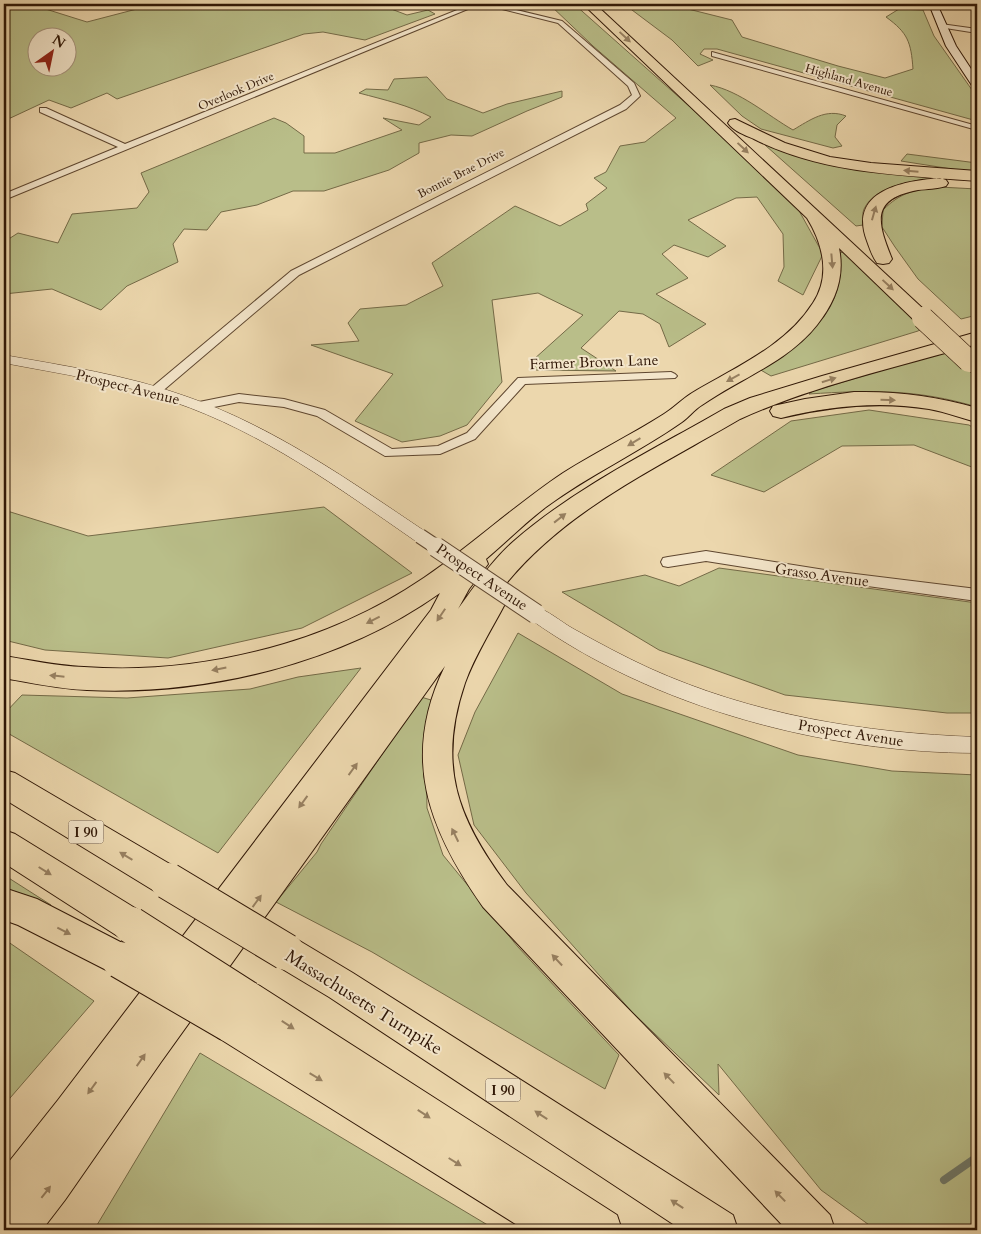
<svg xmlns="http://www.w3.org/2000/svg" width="981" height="1234" font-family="Cardo,serif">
	<rect width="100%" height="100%" fill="#ecd7ad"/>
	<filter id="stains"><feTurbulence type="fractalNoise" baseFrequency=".004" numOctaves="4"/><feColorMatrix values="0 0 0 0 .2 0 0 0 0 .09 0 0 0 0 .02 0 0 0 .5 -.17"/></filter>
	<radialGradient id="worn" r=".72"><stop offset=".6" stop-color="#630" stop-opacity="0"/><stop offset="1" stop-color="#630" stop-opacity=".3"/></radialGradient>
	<!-- green -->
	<path fill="#b9be89" stroke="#746a47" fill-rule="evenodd" d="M4,4h35l-3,2 51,16 69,-18h85l16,2 27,-2h94l29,11 21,-5 7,4 -70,26 -42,-8 -19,2 -187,65 -10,-6 -36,15 -22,-8 -45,21zM38,38h30v30h-30z
		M549,4h25l151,134 72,69 26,47 -20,41 -25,-14 6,-14 -1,-33 -26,-37 -21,1 -48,22 38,26 -18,11 -34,-12 -12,9 26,24 -32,16 50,30 -37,23 -9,-23 -17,-10 -24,-3 -38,37 35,23 -80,-1 -3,-10 50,-45 -45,-22 -46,7 10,82 -35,43 -27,11 -38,6 -47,-21 38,-47 -82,-29 48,-4 -11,-18 12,-14 46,-4 37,-19 -11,-23 83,-57 45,20 28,-16 -2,-6 21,-16 -13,-10 12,-6 14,-26 25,-4 31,-24 -83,-72z
		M624,4h44l64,16 10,17 96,29 47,12 28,-9c-2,-27 -5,-36 -27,-52l13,-8 24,1 11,26 43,61v24l-260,-72h-13l-4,5 13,6 -15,6 -26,-26z
		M427,77l20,22 36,14 24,-9 55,-13v6l-35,14 -55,25 -21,-1 -32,8v10l-30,17 -65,21h-31l-36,14 -36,7 -14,18 -23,-1 -11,15 5,18 -51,24 -26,24 -49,-21 -48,5v-28l3,-4 -3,-3v-17l14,-9 40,10 14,-29 65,-6 12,-16 -8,-19 133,-55 12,5 18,13v17h31l67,-23 -19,-12 36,7 12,-8c-23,-12 -46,-17 -72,-24l7,-4 22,1 6,-11z
		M710,85c30,6 57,30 83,45 17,-10 33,-22 53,-14l-9,9 -2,12 7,9 -9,2 -72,-19 -19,-13z
		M767,143l22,10 158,25c-23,0 -72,6 -83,31 -2,4 -1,11 -1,16l-7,1 -91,-81z
		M907,154l70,9v10l-76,-12z
		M939,187l38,2v126l-16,4 -43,-40 -23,-32 -13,-20 1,-17c18,-18 31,-20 56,-23z
		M843,252l80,76 -5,3 -147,45 -12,-7c46,-31 86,-53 81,-116z
		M946,351l31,27v29c-60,-18 -106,-17 -168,-13l4,-3z
		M869,410l100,15 8,5v39l-63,-24 -72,1 -78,46 -53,-17 80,-54z
		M324,507l88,66 -110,55 -134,30 -123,-8 -41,-10v-130l84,26z
		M719,568l258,35v110h-30l-162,-18 -126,-45 -97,-58 83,-17 34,11z
		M518,633l104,61 176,61 94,16 85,4v455h-101l-55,-40 -103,-126 1,31 -87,-83 -106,-119 -52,-68 -16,-70 17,-43z
		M361,668l-143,185 -214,-122v-17l18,-19 105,3 123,-9 48,-12z
		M421,697l10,3 -5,47 1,61 16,47 75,92 101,108 -14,34 -233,-137 -96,-50 41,-50 4,-8z
		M4,875l47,30 -1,2 -46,-19z
		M4,939l90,62 -90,104z
		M200,1053l296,177h-402z"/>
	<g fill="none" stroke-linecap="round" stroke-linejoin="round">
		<!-- stream -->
		<path stroke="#6f7869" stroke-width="8" d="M944,1180l33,-23"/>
		<!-- minor casing -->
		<g stroke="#5e462f" stroke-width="2">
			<path id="minor" d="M472,4h8l-476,196v-6l114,-47 -78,-35v-4h6l79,36z
				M482,4h10l70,17 72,62 6,13 -14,13 -327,166 -140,119h-8l-2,-3 2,-3 140,-117 329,-166 12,-10 -4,-9 -70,-63z
				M941,24l36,5v4l-38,-6 -1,-1z
				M712,52l265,74v4l-265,-74z
				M671,372l4,2 2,2 -2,2 -150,6 -50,55 -35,15 -55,2 -68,-40 -33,-9 -45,-5 -40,8 -6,-4 6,-4 40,-8 45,5 41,11 67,39 46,-3 29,-13 51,-55z
				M706,551l125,20 146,18v12l-146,-20 -125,-20 -38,6 -5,-1 -2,-4 2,-4 5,-1z"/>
		</g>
		<!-- tertiary casing -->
		<g stroke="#5e462f" stroke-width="1">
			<path id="tertiary" d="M4,355c61,11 123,20 181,41 88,30 165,85 241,136l2,4 -2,4 -6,2 -6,-2c-75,-52 -152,-108 -240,-138 -55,-20 -113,-28 -170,-39z
				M536,607c13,4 24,14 36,21 25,14 51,28 77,40 104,47 215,65 328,69v16c-151,0 -323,-45 -447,-134l-3,-5 3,-5z"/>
		</g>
		<!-- secondary casing -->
		<g stroke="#2f1605" stroke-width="2">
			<path id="secondary" d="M929,4h8l19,42 21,32v10l-4,-1 -27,-41z"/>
		</g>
		<!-- motorway casing -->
		<g stroke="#2f1605" stroke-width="2">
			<path id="motorway" d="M583,4h12l338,314 -3,4 -7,2 -7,-2 -77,-74c6,30 -4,54 -22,77 -29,37 -78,54 -115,80 -8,5 -13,12 -20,17 -44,31 -93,53 -136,85 -21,16 -40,35 -60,52l2,5 -19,25 -11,20c17,-23 34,-49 56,-68 62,-54 139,-91 210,-132l26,-11 72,-22 155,-44v12c-79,23 -162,41 -237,75 -85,50 -182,94 -242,175l4,1 4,7c-14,27 -31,53 -41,81 -28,82 -8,135 42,202l323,330 5,15h-48l-304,-323c-54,-77 -83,-149 -38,-241l-284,396 -96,138 -23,30h-38v-62l54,-68 373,-490 9,-17c-98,70 -234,103 -353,97 -28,-1 -56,-7 -83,-12v-22c26,4 53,10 80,11 67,5 136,-4 200,-23 57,-17 111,-44 158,-79 41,-30 79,-64 121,-92 33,-21 68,-38 101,-59 10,-6 18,-15 28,-21 42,-25 94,-47 121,-90 18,-27 10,-59 -6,-85z
				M735,119l50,24 45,14 41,6 106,8v10c-76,-6 -154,-7 -223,-42 -9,-4 -21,-8 -26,-16l2,-3z
				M940,178l6,2 2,3 -2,3c-9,3 -19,3 -28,4 -48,9 -41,32 -26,69l-3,4 -6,1 -6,-1c-5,-7 -7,-14 -10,-22 -19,-50 35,-60 73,-63z
				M854,392c43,-1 82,4 123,16v14c-16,-4 -31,-10 -48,-13 -50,-8 -99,-3 -148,9l-8,-2 -3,-5 3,-5 32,-7z
				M4,770l11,3 165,97 4,11 -4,11 -12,5 -12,-5 -152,-93z
				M4,830l11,4 128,79 5,12 -5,12 -12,5 -12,-5 -115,-74z
				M4,888l33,11 95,49 5,12 -5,12 -12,5 -102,-52 -14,-5z
				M286,935l12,5 55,33 380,242 5,15h-56l-353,-233 -55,-33 -5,-12 5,-12z
				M247,981l13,5 357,229 5,15h-97l-308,-193 -5,-13 5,-13 13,-5 3,1 -4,-8 5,-13z"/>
		</g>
		<!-- minor -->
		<use href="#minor" fill="#f3e5ca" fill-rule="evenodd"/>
		<!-- tertiary -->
		<use href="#tertiary" fill="#f3e5ca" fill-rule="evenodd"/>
		<!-- secondary -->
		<use href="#secondary" fill="#f3e5ca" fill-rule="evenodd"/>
		<!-- motorway -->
		<use href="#motorway" fill="#ecd7ad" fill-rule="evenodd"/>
		<!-- tertiary-bridge-far1 casing -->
		<g stroke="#5e462f" stroke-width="16" stroke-linecap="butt">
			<path id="tertiary-bridge-far1" d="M420,536l18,12"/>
		</g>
		<!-- tertiary-bridge casing -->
		<g stroke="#5e462f" stroke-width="21" stroke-linecap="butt">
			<path id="tertiary-bridge" d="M436,547l100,67"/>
		</g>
		<!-- motorway-bridge-far1 casing -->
		<g stroke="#2f1605" stroke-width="23" stroke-linecap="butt">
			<path id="motorway-bridge-far1" d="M923,318l46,43"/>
		</g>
		<!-- motorway-bridge casing -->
		<g stroke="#2f1605" stroke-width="38" stroke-linecap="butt">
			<path id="motorway-bridge" d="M168,881l118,71
				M131,925l116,74
				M120,960l110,64"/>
		</g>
		<!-- tertiary-bridge-far1 -->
		<use href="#tertiary-bridge-far1" stroke="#f3e5ca" stroke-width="14"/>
		<!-- tertiary-bridge -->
		<use href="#tertiary-bridge" stroke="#f3e5ca" stroke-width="19"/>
		<!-- motorway-bridge-far1 -->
		<use href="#motorway-bridge-far1" stroke="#ecd7ad" stroke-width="22"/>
		<!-- motorway-bridge -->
		<use href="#motorway-bridge" stroke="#ecd7ad" stroke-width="36"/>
	</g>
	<!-- one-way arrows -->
	<defs><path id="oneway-solid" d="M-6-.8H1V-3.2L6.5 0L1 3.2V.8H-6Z" transform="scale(1.25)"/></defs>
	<g fill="#978061">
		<use href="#oneway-solid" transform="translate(625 37) rotate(43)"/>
		<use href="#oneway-solid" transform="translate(743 148) rotate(43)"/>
		<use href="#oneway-solid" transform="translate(911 171) rotate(-175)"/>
		<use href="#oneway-solid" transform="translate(874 213) rotate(-74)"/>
		<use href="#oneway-solid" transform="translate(832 261) rotate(85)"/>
		<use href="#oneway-solid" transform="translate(888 285) rotate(43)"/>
		<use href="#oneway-solid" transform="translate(733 378) rotate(151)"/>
		<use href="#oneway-solid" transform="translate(829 380) rotate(-17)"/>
		<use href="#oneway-solid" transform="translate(888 400) rotate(2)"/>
		<use href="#oneway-solid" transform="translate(634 442) rotate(149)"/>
		<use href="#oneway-solid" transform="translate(560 518) rotate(-38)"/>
		<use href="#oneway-solid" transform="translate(441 615) rotate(124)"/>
		<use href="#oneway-solid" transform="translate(373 620) rotate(153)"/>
		<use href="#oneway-solid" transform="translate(219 669) rotate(169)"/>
		<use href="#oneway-solid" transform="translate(57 676) rotate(-174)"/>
		<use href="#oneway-solid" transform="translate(353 769) rotate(-54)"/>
		<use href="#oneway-solid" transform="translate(303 802) rotate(126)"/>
		<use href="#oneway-solid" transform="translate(455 835) rotate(-116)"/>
		<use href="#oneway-solid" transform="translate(126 856) rotate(-149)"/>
		<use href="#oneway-solid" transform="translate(45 871) rotate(32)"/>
		<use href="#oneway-solid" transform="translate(257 901) rotate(-54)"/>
		<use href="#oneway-solid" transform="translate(64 931) rotate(27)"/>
		<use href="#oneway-solid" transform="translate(557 960) rotate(-133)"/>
		<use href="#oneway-solid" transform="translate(288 1025) rotate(33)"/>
		<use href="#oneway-solid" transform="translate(141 1060) rotate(-55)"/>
		<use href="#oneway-solid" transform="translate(316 1077) rotate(31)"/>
		<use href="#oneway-solid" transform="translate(669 1078) rotate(-134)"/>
		<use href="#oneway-solid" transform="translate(92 1088) rotate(126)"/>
		<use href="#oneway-solid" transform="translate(424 1114) rotate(33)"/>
		<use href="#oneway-solid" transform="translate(541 1115) rotate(-147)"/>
		<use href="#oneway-solid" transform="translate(455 1162) rotate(32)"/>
		<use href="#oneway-solid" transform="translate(46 1192) rotate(-52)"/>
		<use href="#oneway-solid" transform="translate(780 1196) rotate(-134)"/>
		<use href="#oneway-solid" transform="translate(677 1204) rotate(-147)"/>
	</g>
	<g text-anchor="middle" stroke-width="4" stroke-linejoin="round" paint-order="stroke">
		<!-- far-street labels -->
		<g font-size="12" fill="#2f1605" stroke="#f3e5ca">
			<text transform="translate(849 80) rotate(16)" y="4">Highland Avenue</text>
			<text transform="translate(236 91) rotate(-23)" y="4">Overlook Drive</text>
			<text transform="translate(461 173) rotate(-27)" y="4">Bonnie Brae Drive</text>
		</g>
		<!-- shield labels -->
		<g fill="#f3e5ca" stroke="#6a5440" stroke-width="1">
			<rect x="68.5" y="820.5" width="35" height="23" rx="4"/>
			<rect x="485.5" y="1078.5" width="35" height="23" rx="4"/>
		</g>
		<g font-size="14" font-weight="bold" fill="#2f1605">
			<text x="86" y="837">I 90</text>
			<text x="503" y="1095">I 90</text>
		</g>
		<!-- street labels -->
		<g font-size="15" fill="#2f1605" stroke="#f3e5ca">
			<text transform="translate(594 362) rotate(-2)" y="5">Farmer Brown Lane</text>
			<text transform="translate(128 387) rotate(14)" y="5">Prospect Avenue</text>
			<text transform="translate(822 575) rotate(8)" y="5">Grasso Avenue</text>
			<text transform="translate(482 577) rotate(34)" y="5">Prospect Avenue</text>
			<text transform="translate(851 733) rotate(9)" y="5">Prospect Avenue</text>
		</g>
		<!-- near-street labels -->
		<g font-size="18" fill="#2f1605" stroke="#f3e5ca">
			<text transform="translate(364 1002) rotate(32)" y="6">Massachusetts Turnpike</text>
		</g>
	</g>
	<!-- margin -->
	<rect width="981" height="1234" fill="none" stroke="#ecd7ad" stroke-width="20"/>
	<rect x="5" y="5" width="971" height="1224" fill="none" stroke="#2f1605" stroke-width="2.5"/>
	<rect x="10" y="10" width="961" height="1214" fill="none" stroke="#2f1605"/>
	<!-- north arrow -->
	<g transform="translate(52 52) rotate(33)"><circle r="24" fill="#f3e5ca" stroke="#a5927b"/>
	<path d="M0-4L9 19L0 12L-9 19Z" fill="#8f2418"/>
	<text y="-8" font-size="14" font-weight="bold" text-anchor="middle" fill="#2f1605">N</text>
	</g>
	<rect width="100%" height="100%" filter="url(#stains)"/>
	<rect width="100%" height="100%" fill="url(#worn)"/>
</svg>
